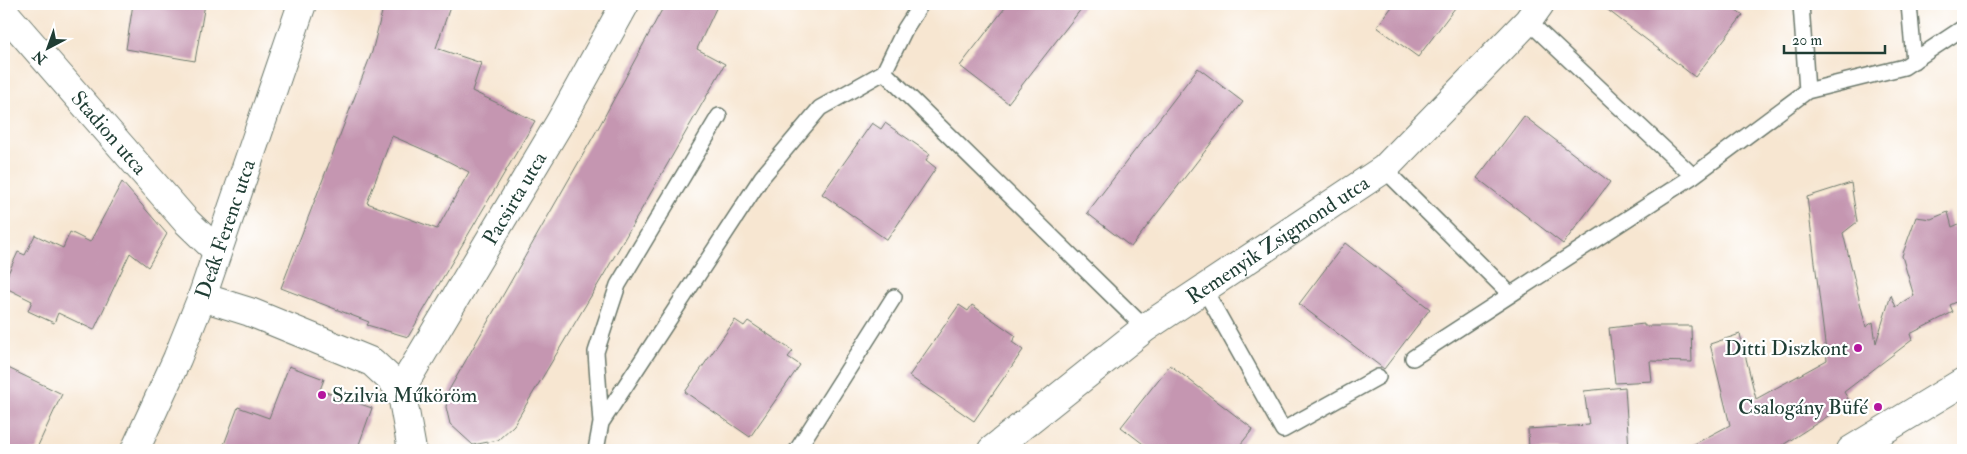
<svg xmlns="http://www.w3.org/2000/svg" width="1967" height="454" font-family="'IM FELL Double Pica',serif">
	<rect width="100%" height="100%" fill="#fff"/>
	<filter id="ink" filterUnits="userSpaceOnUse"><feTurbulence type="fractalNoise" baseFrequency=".02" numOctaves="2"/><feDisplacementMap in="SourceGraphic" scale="10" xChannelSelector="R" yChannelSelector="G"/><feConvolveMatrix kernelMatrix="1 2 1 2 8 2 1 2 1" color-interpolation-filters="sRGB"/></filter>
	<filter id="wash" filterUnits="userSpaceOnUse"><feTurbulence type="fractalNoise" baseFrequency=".0096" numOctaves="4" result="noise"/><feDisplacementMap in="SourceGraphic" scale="20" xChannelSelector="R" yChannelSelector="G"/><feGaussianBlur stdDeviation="1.12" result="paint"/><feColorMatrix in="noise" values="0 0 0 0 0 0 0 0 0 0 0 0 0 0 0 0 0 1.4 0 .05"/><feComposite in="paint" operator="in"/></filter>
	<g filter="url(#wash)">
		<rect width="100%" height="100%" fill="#f7e6d1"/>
		<g id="blocks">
			<!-- building -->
			<path fill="#c596b1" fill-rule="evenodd" d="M133,4h72l-10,57 -69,-12z
				M384,4h67l-15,44 45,15 -9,28 63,30 -127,216 -41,-12 2,-3 -88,-34 91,-236zM392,136l46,20 31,16 -32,57 -70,-26z
				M665,4h53l-21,45 28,15 -119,207 -92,154 -16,15 -25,5 -23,-21 -4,-17 3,-17 152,-267z
				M1008,4h77l-77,99 -48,-37z
				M1394,4h64l-40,53 -41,-30z
				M1600,4h128l15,11 -48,62z
				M1198,68l45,34 -112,145 -44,-34z
				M1524,116l86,66 -47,62 -86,-66z
				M872,123l9,6 4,-6 45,31 -4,6 10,8 -49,72 -65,-46z
				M122,182l45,52 -19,33 -18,-14 -36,77 -36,-17 -4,10 -26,-12 4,-10 -28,-14v-5l14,-30 7,3 10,-20 28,13 7,-16 20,10z
				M1851,183l6,39 -14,11 23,94 7,-5 3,21 15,-48 5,12 18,-11 -12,-40 14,-39 15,2 17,-7 4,15 11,-5v77l-13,6 3,7 -43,22 2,6 -68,52 6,10 -75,48h-92l47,-25 -20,-81 30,-10 16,65 71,-39 -20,-163z
				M1345,243l85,66 -46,60 -85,-65z
				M959,305l9,6 4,-6 44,31 -4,6 11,8 -49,71 -65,-45z
				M735,320l9,6 4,-5 45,30 -5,6 12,8 -50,72 -65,-45z
				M1644,324v2h47l1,36 -42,-1 2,20 -37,2 -6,-55z
				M1170,365l83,64 -17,21h-85l-30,-23z
				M4,366l58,28 -26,56h-32z
				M289,366l35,13 -4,11 52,18 -15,42h-135l16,-43 31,11z
				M1625,387l4,63h-100l-1,-21 61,-4 -5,-34z"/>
		</g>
	</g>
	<g filter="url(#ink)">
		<use href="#blocks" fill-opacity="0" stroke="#6b786b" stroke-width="1"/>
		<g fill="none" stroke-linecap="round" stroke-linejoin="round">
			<!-- service casing -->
			<g stroke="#6b786b" stroke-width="18">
				<path id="service" d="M921,4l-16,25 -21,43 261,256
					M1909,4l5,57
					M1528,21l165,155
					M1807,91l97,-24 59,-39
					M1384,169l125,124
					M1204,289l79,141 95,-53
					M1413,358l280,-182 114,-85 -6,-87
					M601,423l-5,-71 22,-67 101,-169
					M596,450l5,-27 161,-246 58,-69 64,-36
					M797,450l97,-153"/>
			</g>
			<!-- minor casing -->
			<g stroke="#6b786b" stroke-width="30">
				<g id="minor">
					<path id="s1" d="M4,12l183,210 29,28"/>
					<path d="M202,297l48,15 122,50 29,27 11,61"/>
					<path id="s2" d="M401,389l159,-267 65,-118"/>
					<path id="s3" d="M992,450l153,-122 239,-159 144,-148 12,-17"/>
				</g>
			</g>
			<!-- tertiary casing -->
			<g stroke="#6b786b" stroke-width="30">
				<g id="tertiary">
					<path id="s4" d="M135,450l42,-91 25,-62 100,-293"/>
					<path d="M1851,450l112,-68"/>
				</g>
			</g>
			<!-- service -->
			<use href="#service" stroke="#fff" stroke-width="15"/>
			<!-- minor -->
			<use href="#minor" stroke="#fff" stroke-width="28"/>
			<!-- tertiary -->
			<use href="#tertiary" stroke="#fff" stroke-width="28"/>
		</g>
	</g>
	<!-- markers -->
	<g fill="#b5179e" stroke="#fff" stroke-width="2">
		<circle cx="1858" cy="348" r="5"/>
		<circle cx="322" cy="395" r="5"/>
		<circle cx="1878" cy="407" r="5"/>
	</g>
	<g text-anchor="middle" stroke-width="4.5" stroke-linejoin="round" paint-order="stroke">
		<!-- street labels -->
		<g font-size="21" fill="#1f3d34" stroke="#fff">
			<text dy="7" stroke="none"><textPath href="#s1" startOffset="160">Stadion utca</textPath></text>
			<text dy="7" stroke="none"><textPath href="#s2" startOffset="222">Pacsirta utca</textPath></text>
			<text dy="7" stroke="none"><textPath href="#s4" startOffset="239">Deák Ferenc utca</textPath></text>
			<text dy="7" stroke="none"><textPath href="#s3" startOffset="355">Remenyik Zsigmond utca</textPath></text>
		</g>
		<!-- poi labels -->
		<g font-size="21" fill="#1f3d34" stroke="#fff" text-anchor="end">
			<text x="1848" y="355">Ditti Diszkont</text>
			<text x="332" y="402" text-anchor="start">Szilvia Műköröm</text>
			<text x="1868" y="414">Csalogány Büfé</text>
		</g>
	</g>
	<!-- margin -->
	<rect width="1967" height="454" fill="none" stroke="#fff" stroke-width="20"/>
	<!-- north arrow -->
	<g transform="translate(48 48) rotate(221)" stroke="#ffffff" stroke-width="4" paint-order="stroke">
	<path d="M0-4L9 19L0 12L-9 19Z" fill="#1f3d34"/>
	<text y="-8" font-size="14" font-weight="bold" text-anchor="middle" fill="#1f3d34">N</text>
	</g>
	<!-- scale -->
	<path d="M1784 45v8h101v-8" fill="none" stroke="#1f3d34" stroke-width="2.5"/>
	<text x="1792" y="45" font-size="15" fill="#1f3d34" stroke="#ffffff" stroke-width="4" paint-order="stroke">20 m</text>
</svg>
